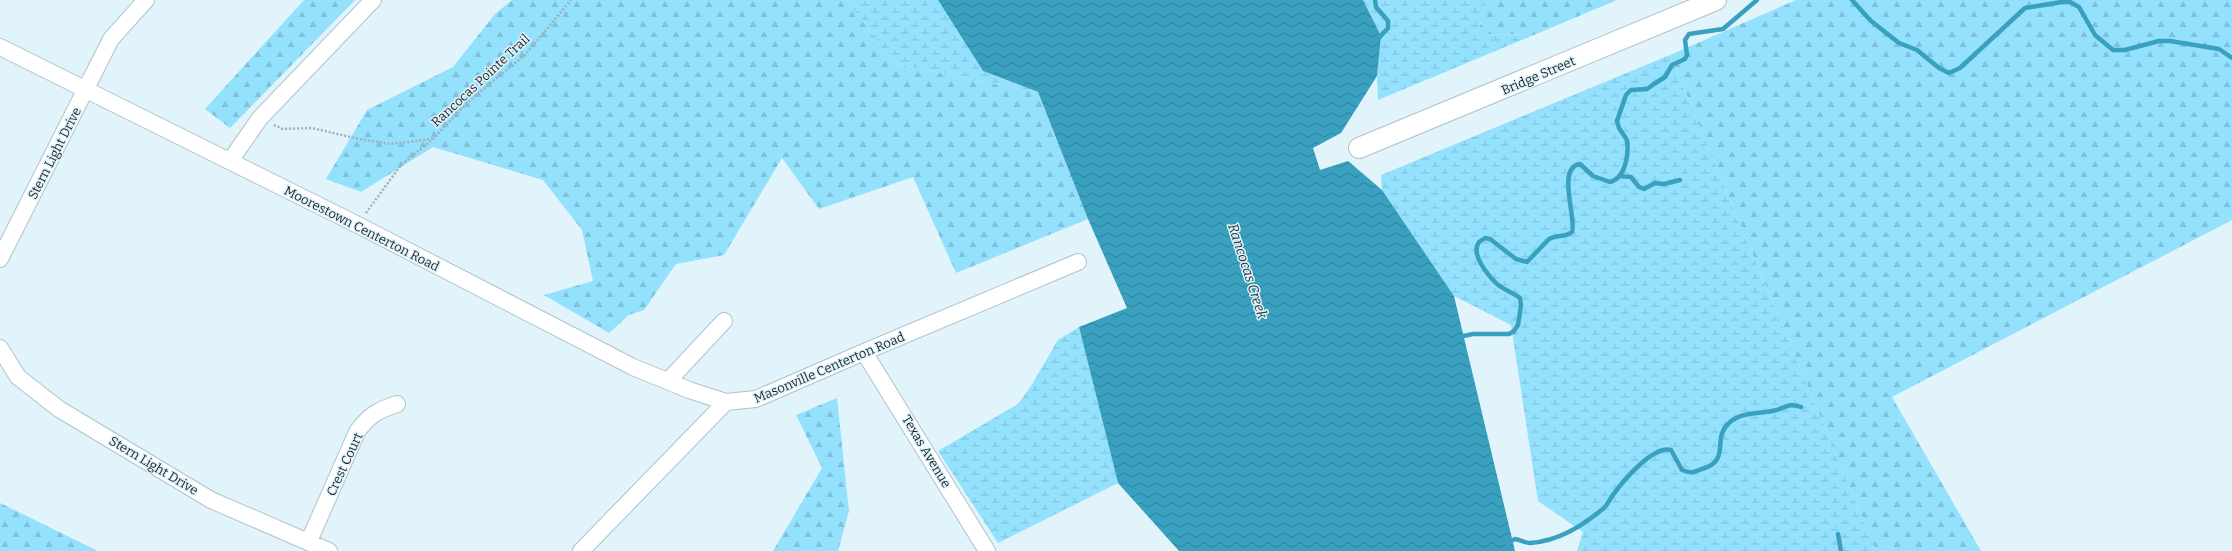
<svg xmlns="http://www.w3.org/2000/svg" width="2232" height="551" font-family="Bitter,serif">
	<defs>
		<pattern id="forest-firs" width="22" height="20" patternUnits="userSpaceOnUse"><rect width="22" height="20" fill="#93e1fd"/><path d="M5 1l3.5 6h-7zM16 11l3.5 6h-7z" fill="#7ec1d9"/></pattern>
		<pattern id="wetland-marsh" width="20" height="14" patternUnits="userSpaceOnUse"><rect width="20" height="14" fill="#93e1fd"/><path d="M1 5h8M5 5V1M11 12h8M15 12V8" fill="none" stroke="#7ec1d9"/></pattern>
		<pattern id="water-waves" width="16" height="10" patternUnits="userSpaceOnUse"><rect width="16" height="10" fill="#3aa0c0"/><path d="M0 5q4-4 8 0t8 0" fill="none" stroke="#30829c"/></pattern>
	</defs>
	<rect width="100%" height="100%" fill="#e1f4fc"/>
	<!-- forest -->
	<path fill="url(#forest-firs)" d="M304,0h51l-125,128 -25,-19z
		M512,0h335l47,64 144,28 50,127 -132,54 -43,-96 -94,32 -37,-51 -58,97 -48,9 -32,46 -15,5 -20,18 -65,-38 49,-14 -11,-51 -39,-50 -110,-33 -72,45 -35,-13 41,-69 86,-43 42,-53z
		M1486,0h131l-83,35 -56,-1z
		M1796,0h436v220l-340,177 89,154h-105l-206,-496z
		M837,398l12,113 -11,40h-65l49,-83 -26,-53z
		M0,503l98,48h-98z"/>
	<!-- wetland -->
	<path fill="url(#wetland-marsh)" d="M847,0h91l45,71 55,21 -144,-28z
		M1363,0h123l-8,34 56,1 -156,65 -1,-24 4,-40z
		M1670,55l206,496h-299l6,-19 -45,-31 -27,-176 -57,-29 -72,-106 -1,-15z
		M1079,327l39,156 -120,60 -60,-92 80,-47 13,-18 27,-46z"/>
	<!-- water -->
	<path fill="url(#water-waves)" d="M938,0h425l18,36 -4,40 -36,57 -28,15 7,22 28,-9 34,29 72,106 61,255h-336l-61,-68 -39,-156 48,-19 -39,-89 -50,-127 -55,-21z"/>
	<g fill="none" stroke-linecap="round" stroke-linejoin="round">
		<!-- stream -->
		<path stroke="#3aa0c0" stroke-width="4.5" d="M1375,0l1,7 12,14v7l-12,13
			M1852,0l19,21 28,22 18,7 22,18 10,5 11,-5 65,-60 37,-6h8l9,5 16,28 18,15h12l34,-9h11l49,8 13,9
			M1619,176l12,1 8,10 5,2 11,-6 9,1 16,-4
			M1459,337l14,-3h36l5,-3 4,-6 3,-20 -1,-7c-7,-6 -17,-8 -24,-15 -8,-8 -26,-29 -17,-41l6,-4 5,1 26,20 11,3 22,-23c8,-5 16,-1 23,-7 5,-13 -16,-65 8,-68l13,12 17,6c16,-4 19,-29 17,-42l-8,-12 -2,-7 9,-26 5,-5 16,-1 7,-5 11,-7 7,-12 13,-6 2,-4 -2,-15 4,-6 34,-5 34,-29
			M1838,534l3,17
			M1507,543l8,-4c6,1 10,4 15,4 29,-2 52,-17 74,-35 4,-4 5,-8 9,-13 9,-13 40,-50 58,-45l11,20c9,4 12,2 20,-1 30,-9 9,-30 27,-46 11,-11 28,-9 43,-12 13,-2 15,-9 29,-4"/>
		<!-- minor casing -->
		<g stroke="#b0c3ca" stroke-width="18">
			<path id="minor" d="M0,47l358,178 275,142 56,23 37,12 30,-3 108,-47 214,-90
				M230,161l30,-43 113,-118
				M0,259l111,-220 35,-39
				M0,348l18,29 41,32 152,91 118,51
				M864,352l123,199
				M668,381l56,-60
				M309,541l48,-109c11,-16 21,-22 40,-28
				M581,551l145,-149"/>
		</g>
		<!-- major casing -->
		<g stroke="#b0c3ca" stroke-width="22">
			<path id="major" d="M1359,148l357,-148"/>
		</g>
		<!-- path -->
		<path stroke="#a1b0b6" stroke-width="2.5" stroke-dasharray="2 2" stroke-linecap="butt" d="M274,125l9,4 29,-1 47,11 31,5 42,-5
			M366,213l35,-48 32,-26 36,-38 56,-46 46,-55"/>
		<!-- minor -->
		<use href="#minor" stroke="#fff" stroke-width="16"/>
		<!-- major -->
		<use href="#major" stroke="#fff" stroke-width="20"/>
	</g>
	<g text-anchor="middle" stroke-width="3" stroke-linejoin="round" paint-order="stroke">
		<!-- street labels -->
		<g font-size="13" fill="#1e2527" stroke="#e1f4fc">
			<text transform="translate(1538 75) rotate(-23)" y="5">Bridge Street</text>
			<text transform="translate(480 80) rotate(-43)" y="5">Rancocas Pointe Trail</text>
			<text transform="translate(54 153) rotate(-63)" y="5">Stern Light Drive</text>
			<text transform="translate(362 228) rotate(27)" y="5">Moorestown Centerton Road</text>
			<text transform="translate(829 367) rotate(-23)" y="5">Masonville Centerton Road</text>
			<text transform="translate(927 451) rotate(59)" y="5">Texas Avenue</text>
			<text transform="translate(344 464) rotate(-65)" y="5">Crest Court</text>
			<text transform="translate(154 465) rotate(31)" y="5">Stern Light Drive</text>
		</g>
		<!-- water labels -->
		<g font-size="14" font-style="italic" fill="#1a3139" stroke="#e1f4fc">
			<text transform="translate(1248 271) rotate(72)" y="5">Rancocas Creek</text>
		</g>
	</g>
</svg>
